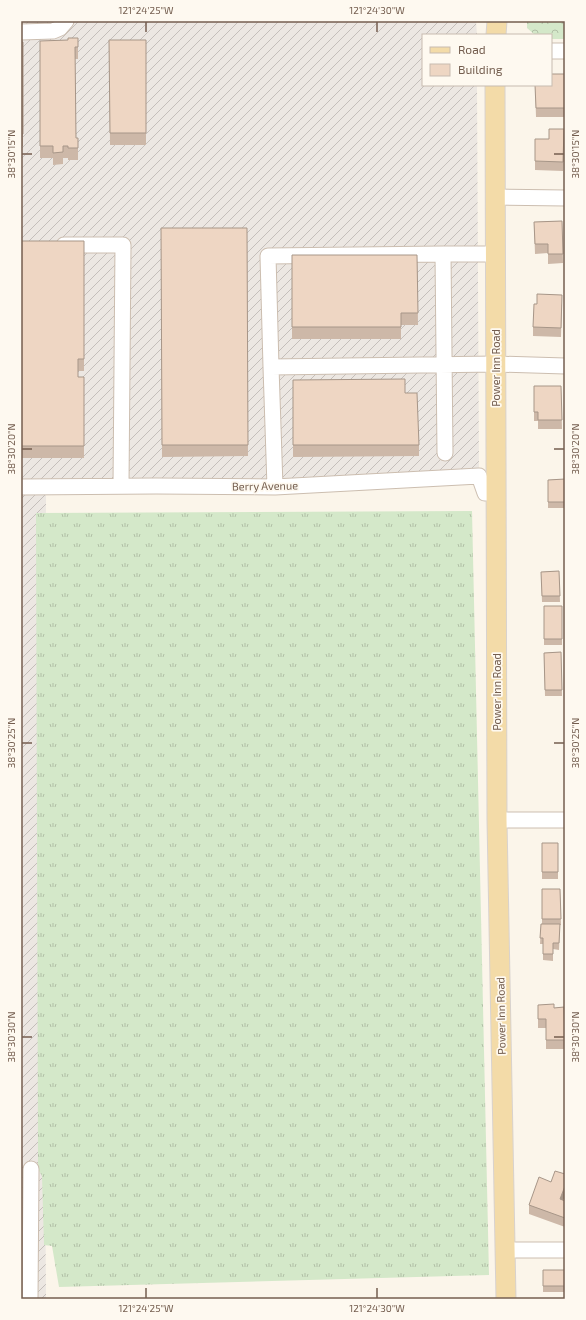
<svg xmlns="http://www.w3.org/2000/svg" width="586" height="1320" font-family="'Exo 2',sans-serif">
	<defs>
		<pattern id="industrial-furrows" width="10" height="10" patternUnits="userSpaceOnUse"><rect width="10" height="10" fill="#ece7e2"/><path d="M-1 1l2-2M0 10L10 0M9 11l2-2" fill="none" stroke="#c4beba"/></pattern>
		<pattern id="grass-tufts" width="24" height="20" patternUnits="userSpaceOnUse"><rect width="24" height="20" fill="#d4e8c9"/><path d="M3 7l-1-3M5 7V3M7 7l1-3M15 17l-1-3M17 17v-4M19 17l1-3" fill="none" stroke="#b1bfa6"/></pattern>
		<pattern id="park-crowns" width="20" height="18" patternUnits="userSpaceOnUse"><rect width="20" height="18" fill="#d4e8c9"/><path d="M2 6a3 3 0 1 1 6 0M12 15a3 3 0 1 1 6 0" fill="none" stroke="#b1bfa6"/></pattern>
	</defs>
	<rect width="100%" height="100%" fill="#fbf5ea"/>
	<!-- industrial -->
	<path fill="url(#industrial-furrows)" d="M21,21h455l1,14h-54v50h54l2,391 -433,7 -1,678 1,138h-25z"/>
	<!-- grass -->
	<path fill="url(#grass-tufts)" d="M472,511l17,764 -430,12 -7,-41 -8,-1 -2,-69 -4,-7 -2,-656z"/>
	<!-- park -->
	<path fill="url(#park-crowns)" d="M527,21h38v18h-14v-4h-16l-8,-7z"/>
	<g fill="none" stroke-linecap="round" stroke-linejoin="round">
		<!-- minor casing -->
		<g stroke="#ccbeb0" stroke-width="17">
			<path id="minor" d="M21,32l32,-1 7,-3 6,-7
				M551,51h14
				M496,197l69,1
				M64,245h59l-2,241
				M271,367l-3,-111 175,-2
				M445,453l-2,-199h53
				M21,487l135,-1 119,1 204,-11 6,17 11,-1
				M275,487l-4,-120 225,-3 69,2
				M497,820h68
				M505,1250h60
				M30,1299l1,-130"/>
		</g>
		<!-- major casing -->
		<g stroke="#d8d2ce" stroke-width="21">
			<path id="major" d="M496,35l1,-14
				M495,85l2,735 9,479"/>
		</g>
		<!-- minor -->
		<use href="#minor" stroke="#fff" stroke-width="15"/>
		<!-- major -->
		<use href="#major" stroke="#f3dba8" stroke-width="19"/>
	</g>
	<!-- wall -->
	<path fill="#cdb8a8" d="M78,38v21h-3l1,79h2v22h-10v-2h-5v6l-10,1v-7h-13v-117l28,-1z
		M109,40h37v105h-36z
		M21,42h2v104h-2z
		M565,74v43h-29l-1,-32z
		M564,129l-1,42 -28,-1v-31h14z
		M562,221l1,42 -15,1v-11l-13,1 -1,-32z
		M161,228h86l1,228 -86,1z
		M21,241h63v130h-6v6h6v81h-63z
		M292,255h125l1,70h-17v14h-109z
		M562,304l-1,33 -28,-1v-9z
		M293,380l112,13 14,52v11l-126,1z
		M534,386h27l1,43h-24v-8h-4z
		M565,479v29h-17v-28z
		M559,571l1,31h-18l-1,-30z
		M544,606h18v39h-18z
		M561,652l1,44h-17l-1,-43z
		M542,843h16v36h-16z
		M542,889h18l1,36h-1l-1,25 -6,-1v12l-10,-1v-16h-3l1,-20h1z
		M538,1005l16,3 10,-1 1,42h-19v-21h-8z
		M565,1174v22l-2,4 2,1v26l-36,-13v-9l22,-23z
		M543,1270h22v22h-22z"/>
	<!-- shaded-wall -->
	<path fill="#a79688" d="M565,1186v10l-5,12v-9z"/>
	<!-- building -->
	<path fill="#eed6c3" stroke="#a79688" d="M68,38h10v9h-3l1,91h2v10h-10v-2h-5v6l-10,1v-7h-13v-105l28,-1z
		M109,40h37v93h-36z
		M21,42h2v92h-2z
		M551,74h14v34h-29l-1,-23h16z
		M549,129h15l-1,33 -28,-1v-22h14z
		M562,221l1,33h-15v-10h-13l-1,-22z
		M161,228h86l1,217h-86z
		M21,241h63v118h-6v18h6v69h-63z
		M292,255h125l1,58h-17v14h-109z
		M537,294l25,1 -1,33 -28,-1 1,-23h3z
		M405,379v14h12l2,52h-126v-65z
		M534,386h27l1,34h-24v-8h-4z
		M565,479v23h-17v-22z
		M559,571l1,25h-18l-1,-24z
		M544,606h18v33h-18z
		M561,652l1,38h-17l-1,-37z
		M542,843h16v29h-16z
		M542,889h18l1,30h-19z
		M541,924h19l-1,19h-6v11h-10v-16h-3z
		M554,1004v4l10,-1 1,33h-19v-21h-8v-14z
		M555,1171l10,3v12l-5,13 5,2v17l-36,-13 10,-28 12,5z
		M543,1270h22v16h-22z"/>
	<!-- ticks -->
	<path fill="none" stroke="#745e4f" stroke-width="1.5" d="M146,22v10M377,22v10M22,154h10M554,154h10M22,449h10M554,449h10M22,743h10M554,743h10M22,1037h10M554,1037h10M146,1288v10M377,1288v10"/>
	<g text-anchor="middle" stroke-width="3.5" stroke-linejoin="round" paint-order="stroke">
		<!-- street labels -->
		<g font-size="11" fill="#745e4f" stroke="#fef9f0">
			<text transform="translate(496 368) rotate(-90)" y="4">Power Inn Road</text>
			<text transform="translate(265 486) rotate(-1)" y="4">Berry Avenue</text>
			<text transform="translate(497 692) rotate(-90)" y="4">Power Inn Road</text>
			<text transform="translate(501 1016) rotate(-91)" y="4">Power Inn Road</text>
		</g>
	</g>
	<!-- border -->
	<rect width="586" height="1320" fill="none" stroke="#fef9f0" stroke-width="44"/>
	<!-- legend -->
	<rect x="422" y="34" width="130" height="52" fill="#fef9f0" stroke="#c7bbb0"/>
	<rect x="430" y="47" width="20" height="6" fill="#f3dba8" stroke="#c7bbb0"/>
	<text x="458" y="54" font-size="12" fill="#745e4f">Road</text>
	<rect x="430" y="64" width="20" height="12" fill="#eed6c3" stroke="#c7bbb0"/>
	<text x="458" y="74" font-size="12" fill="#745e4f">Building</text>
	<rect x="22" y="22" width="542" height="1276" fill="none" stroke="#745e4f" stroke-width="1.5"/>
	<g font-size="10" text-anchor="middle" fill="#745e4f">
		<text x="146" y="14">121°24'25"W</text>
		<text x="377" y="14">121°24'30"W</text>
		<text transform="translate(575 154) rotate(-90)" y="4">38°30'15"N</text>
		<text transform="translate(11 154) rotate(-90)" y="4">38°30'15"N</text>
		<text transform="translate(575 449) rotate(-90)" y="4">38°30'20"N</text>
		<text transform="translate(11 449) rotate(-90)" y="4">38°30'20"N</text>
		<text transform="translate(11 743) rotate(-90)" y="4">38°30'25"N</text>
		<text transform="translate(575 743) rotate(-90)" y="4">38°30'25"N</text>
		<text transform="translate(575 1037) rotate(-90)" y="4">38°30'30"N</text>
		<text transform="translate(11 1037) rotate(-90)" y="4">38°30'30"N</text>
		<text x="146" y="1312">121°24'25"W</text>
		<text x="377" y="1312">121°24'30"W</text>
	</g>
</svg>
